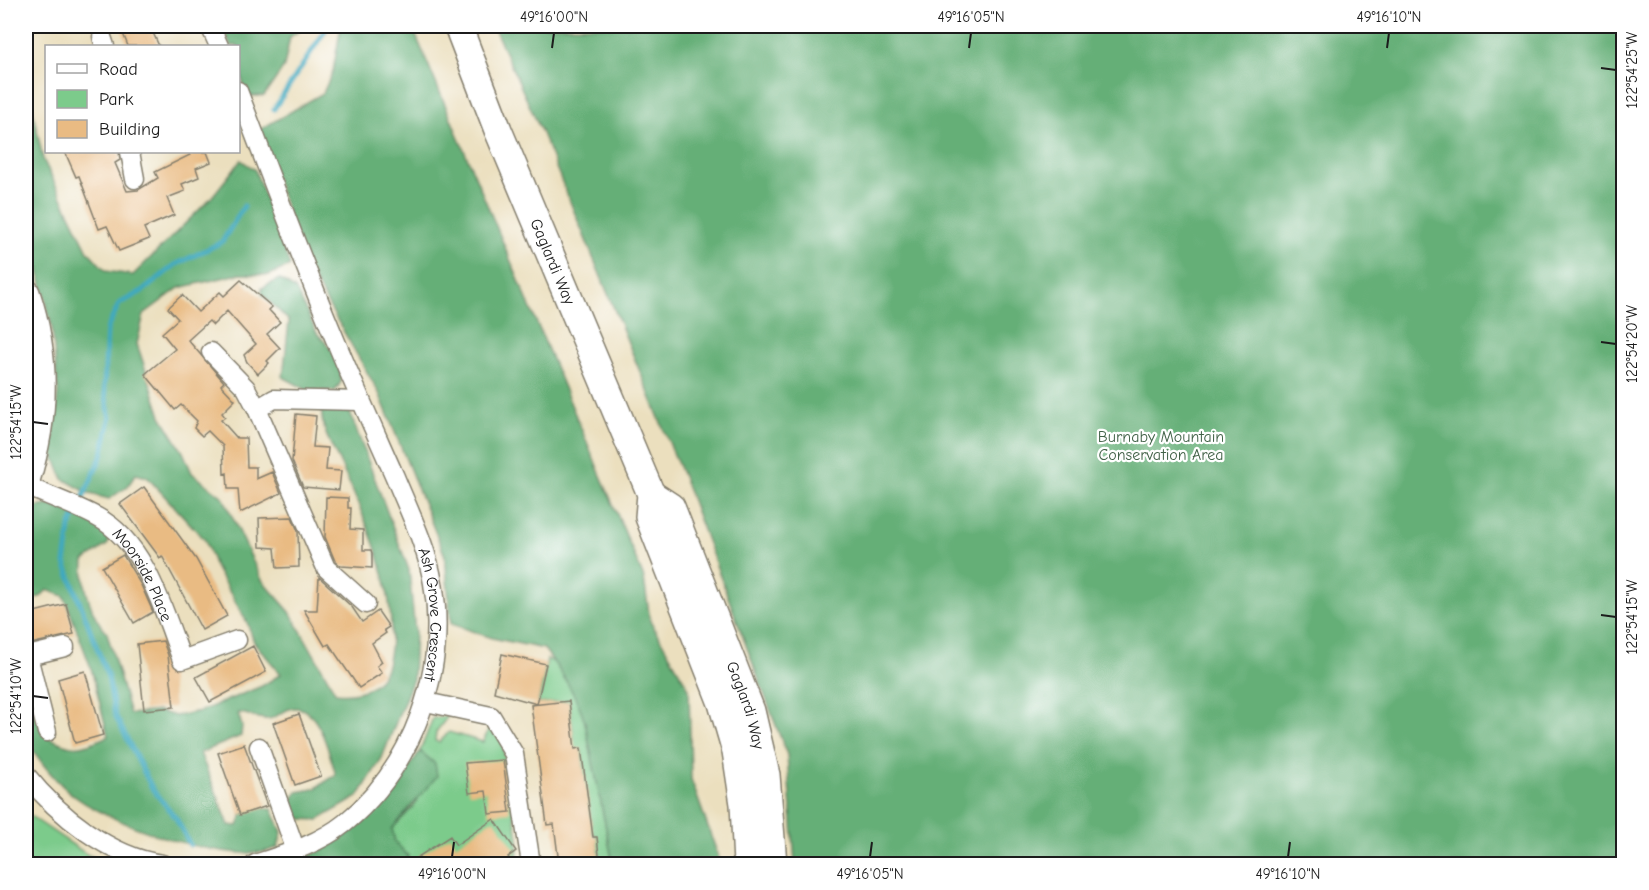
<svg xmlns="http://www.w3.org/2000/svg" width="1649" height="890" font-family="'Comic Neue',sans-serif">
	<rect width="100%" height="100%" fill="#fff"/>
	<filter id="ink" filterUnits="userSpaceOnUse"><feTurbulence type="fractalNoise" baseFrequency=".0167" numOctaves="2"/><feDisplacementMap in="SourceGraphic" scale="12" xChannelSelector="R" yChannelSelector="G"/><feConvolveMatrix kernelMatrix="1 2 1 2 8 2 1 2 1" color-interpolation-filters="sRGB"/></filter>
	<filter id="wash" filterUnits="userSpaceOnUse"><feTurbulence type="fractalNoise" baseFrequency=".008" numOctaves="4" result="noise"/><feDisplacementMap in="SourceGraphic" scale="24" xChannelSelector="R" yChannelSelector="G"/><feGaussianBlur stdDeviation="1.35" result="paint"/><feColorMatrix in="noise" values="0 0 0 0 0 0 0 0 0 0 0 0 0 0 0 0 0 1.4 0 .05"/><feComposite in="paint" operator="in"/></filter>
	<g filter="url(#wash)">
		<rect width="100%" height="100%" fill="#ebdfbe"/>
		<!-- green -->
		<path fill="#7ccb8b" stroke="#4c7454" stroke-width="1.5" d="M547,659l7,3 25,39 6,21 28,142h-13l-3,-27 -5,-5 -11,-83h-11l4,-10 -5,-38 -31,3z
			M448,716l-12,16 -1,9 4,1 10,-10 34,10 6,-13 13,12 16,97 -1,25 -112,1 3,-8 -13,-14 -3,-13 23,-24 20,-41 -15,-13 13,-33z
			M26,813l62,42 23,9h-85z"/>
		<!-- forest -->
		<path fill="#65af77" stroke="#40664a" stroke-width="1.5" d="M222,26h84l-16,11 -6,30 -20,29h-18l-7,-31 -1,-19h-7z
			M341,26h71l232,552 6,43 39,68 2,90 30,85h-108l-28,-142c-8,-27 -24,-51 -41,-73l-52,-11 -41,-14 -6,-68 -66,-163 -73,-127 -47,-136 64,-37 10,-22z
			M493,26h1130v838h-828l-8,-109 -105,-281 -141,-343z
			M26,78l17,81 45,92 18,20 27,4 78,-77 30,-38 14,10 35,96 -21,9 -30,-1 -60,14 -35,26 -7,30 24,72 22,36 9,21 31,24 39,83 28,32 46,81c25,3 47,-7 52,-32 14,-65 -21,-137 -47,-196 -8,-17 -21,-36 -19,-56l27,1 60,160 6,62 -2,47 -31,79 -24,39 -40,23 -18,-1 -10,-14 7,-13 17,-3 22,-14c-6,-18 -17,-70 -42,-67 -8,0 -16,9 -25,11 -12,1 -20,-6 -31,-6l4,13 -1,10 -41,17 29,72 9,1 6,-15 11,-4 17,2 10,23 -4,15c-41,22 -164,-22 -201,-49 -18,-13 -40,-38 -50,-59 -6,-11 -1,-46 -1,-60l17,56c32,15 33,15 65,1l-17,-68 -27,-72 -17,-6 -7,7 -14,2v-91l23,-3 36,12 24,2 -1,25 -24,17c-2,24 7,55 23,72l23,81 29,-3 16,5 26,-5 61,-25 19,-12 -27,-32 -7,-20 -32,-55 -10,-27 -58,-63 -11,-3 -9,13 -18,12 -19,-5 -27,-15 -11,-28 6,-59 -6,-64 -13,-57 -13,-28z
			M279,279l17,11 21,43 23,26 1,23 -6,9 -28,-1 -24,-13 6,-56 -27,-27v-6z
			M420,751l15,13 2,12 -45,53 3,13 13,14 -3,8h-99l2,-8c51,-19 83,-62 112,-105z"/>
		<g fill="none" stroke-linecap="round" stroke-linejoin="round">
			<!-- stream -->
			<path stroke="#3fa9be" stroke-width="5" d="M26,30l2,-4
				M274,109l54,-83
				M190,845l-14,-27 -23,-28 -38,-75 -7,-38 -43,-114 5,-36 32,-72 8,-36 -6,-32 3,-58 12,-25 25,-14 31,-25 47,-23 22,-36"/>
		</g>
		<g id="blocks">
			<!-- building -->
			<path fill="#e9bb83" d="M120,26h30l9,20h-31z
				M65,152h54l1,8 -5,3 12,28 11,-1 20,-12 -3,-6 35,-17 -2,-3h19l4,10 -15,6 3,9 -17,7 3,7 -18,7 7,17 -30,13 5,11 -30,12 -12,-25 -8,3 -20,-53 -3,1z
				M241,280l31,27 -3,3 11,12 -13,12 13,14 -13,13 2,2 -11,11 -11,-12 -3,-7 12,-11 -29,-33 -14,14 -4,-4 -21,19 36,42 -3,3 14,15 -13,13 3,4 -4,3 16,18h9l1,29h9v12l16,-7 9,21 -41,20 -2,-24h-10l-1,-16 -3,1 -1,-28 -15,-15 -6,5 -8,-8 3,-7 -16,-16 -6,5 -30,-36 30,-25 -13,-16 16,-14 -10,-11 14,-13 16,17 22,-20 4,4z
				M296,414l20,2 -3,31 15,1 -2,22 15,1 -2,19 -36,-3 -11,-26z
				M144,487l52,72 31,57 -25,14 -40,-74 -2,2 -40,-54z
				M326,497l22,1v10h3l-1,21 13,1v20h8l1,3v15l-31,-2 -6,-5 -10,-24z
				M292,517l6,14 1,36 -22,1 -2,-20 -15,-1 -1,-29z
				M123,555l18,30 12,27 -19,11 -32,-56z
				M319,577l33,30 10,15 16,-11 11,16 -5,3 2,3 -14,10 10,19 -5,4 5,7 -23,15 -30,-44 -4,2 -21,-36h13z
				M66,604l8,30 -48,11v-31z
				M163,641l5,14 6,52 -30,3 -7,-66z
				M253,646l13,26 -56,30 -14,-25z
				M502,654l44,10 -9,40 -43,-12z
				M85,671l18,64 -28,8 -17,-64z
				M569,701l6,48 6,-1 12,89h4l3,27h-41l-5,-40 -7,1 -16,-120z
				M299,714l22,62 -26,9 -22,-62z
				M244,744l23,62 -27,9 -22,-62z
				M503,760l7,52 -21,2 -3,-23 -17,2 -4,-30z
				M494,819l22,32 -8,6 5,7h-106l43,-28 6,9z"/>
		</g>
	</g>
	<g filter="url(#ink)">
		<use href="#blocks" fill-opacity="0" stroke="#847e6d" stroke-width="1.5"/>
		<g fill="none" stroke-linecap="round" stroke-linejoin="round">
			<!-- street casing -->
			<g stroke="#847e6d" stroke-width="21">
				<g id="street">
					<path d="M210,26l9,20"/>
					<path d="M102,37l3,9"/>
					<path id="s1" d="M238,91c33,86 65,173 101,258 18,43 37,85 56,128 14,34 32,70 38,106 15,87 -20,184 -88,240 -26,21 -60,31 -90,41"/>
					<path d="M130,152l5,27"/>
					<path d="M211,352l35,36 11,21 69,159 40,36"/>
					<path d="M257,409l17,-10 87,2"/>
					<path id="s2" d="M26,486c23,10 49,19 71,31 49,26 67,95 85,143l55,-20"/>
					<path d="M28,656l37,-9"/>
					<path d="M26,657l2,-1 19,76"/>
					<path d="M426,702l65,14 23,38 17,110"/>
					<path d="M259,747l37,104"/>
					<path d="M26,775c32,40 84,82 136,89"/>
				</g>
			</g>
			<!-- secondary casing -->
			<g stroke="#847e6d" stroke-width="30">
				<g id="secondary">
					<path id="s3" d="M458,26l40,104 153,364 -2,23 73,186 14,48 8,53 3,60"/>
					<path d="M26,293c21,63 20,124 0,187"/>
					<path id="s4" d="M651,494l20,13 80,204 15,64 7,89"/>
				</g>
			</g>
			<!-- street -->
			<use href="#street" stroke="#fff" stroke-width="18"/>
			<!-- secondary -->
			<use href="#secondary" stroke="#fff" stroke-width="27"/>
		</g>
	</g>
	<!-- ticks -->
	<path fill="none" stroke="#1c1c1c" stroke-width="2" d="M552,48l2,-15M969,48l2,-15M1387,48l2,-15M1601,68l15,2M1601,342l15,2M33,422l15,2M1601,615l15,2M33,696l15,2M452,857l2,-15M870,857l2,-15M1288,857l2,-15"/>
	<g text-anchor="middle" stroke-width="4.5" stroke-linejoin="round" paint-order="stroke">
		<!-- street labels -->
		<g font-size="16" fill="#1c1c1c" stroke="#fff">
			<text dy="6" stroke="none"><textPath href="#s3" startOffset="254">Gaglardi Way</textPath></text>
			<text dy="6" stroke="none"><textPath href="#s2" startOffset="153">Moorside Place</textPath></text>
			<text dy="6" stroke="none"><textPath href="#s1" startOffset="561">Ash Grove Crescent</textPath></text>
			<text dy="6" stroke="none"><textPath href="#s4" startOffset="236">Gaglardi Way</textPath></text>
		</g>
		<!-- park labels -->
		<g font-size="16" fill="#426248" stroke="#fff">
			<text x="1161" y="442">Burnaby Mountain<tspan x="1161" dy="18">Conservation Area</tspan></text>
		</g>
	</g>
	<!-- margin -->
	<rect width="1649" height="890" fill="none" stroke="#fff" stroke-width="66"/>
	<!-- legend -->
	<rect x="45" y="45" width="195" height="108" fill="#ffffff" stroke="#a4a4a4" stroke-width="1.5"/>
	<rect x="57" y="64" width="30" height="9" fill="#ffffff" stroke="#a4a4a4" stroke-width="1.5"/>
	<text x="99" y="75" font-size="18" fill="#1c1c1c">Road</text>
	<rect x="57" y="90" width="30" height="18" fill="#7ccb8b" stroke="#a4a4a4" stroke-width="1.5"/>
	<text x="99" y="105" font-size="18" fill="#1c1c1c">Park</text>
	<rect x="57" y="120" width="30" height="18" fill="#e9bb83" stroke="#a4a4a4" stroke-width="1.5"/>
	<text x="99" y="135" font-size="18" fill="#1c1c1c">Building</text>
	<rect x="33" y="33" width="1583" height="824" fill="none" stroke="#1c1c1c" stroke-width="2"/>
	<g font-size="15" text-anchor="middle" fill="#1c1c1c">
		<text x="554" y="22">49°16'00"N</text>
		<text x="971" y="22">49°16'05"N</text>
		<text x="1389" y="22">49°16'10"N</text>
		<text transform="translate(1632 70) rotate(-90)" y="5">122°54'25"W</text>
		<text transform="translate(1632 344) rotate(-90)" y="5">122°54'20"W</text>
		<text transform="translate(16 422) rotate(-90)" y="5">122°54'15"W</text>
		<text transform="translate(1632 617) rotate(-90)" y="5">122°54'15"W</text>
		<text transform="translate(16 696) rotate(-90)" y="5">122°54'10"W</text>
		<text x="452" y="879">49°16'00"N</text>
		<text x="870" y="879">49°16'05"N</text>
		<text x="1288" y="879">49°16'10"N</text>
	</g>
</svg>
